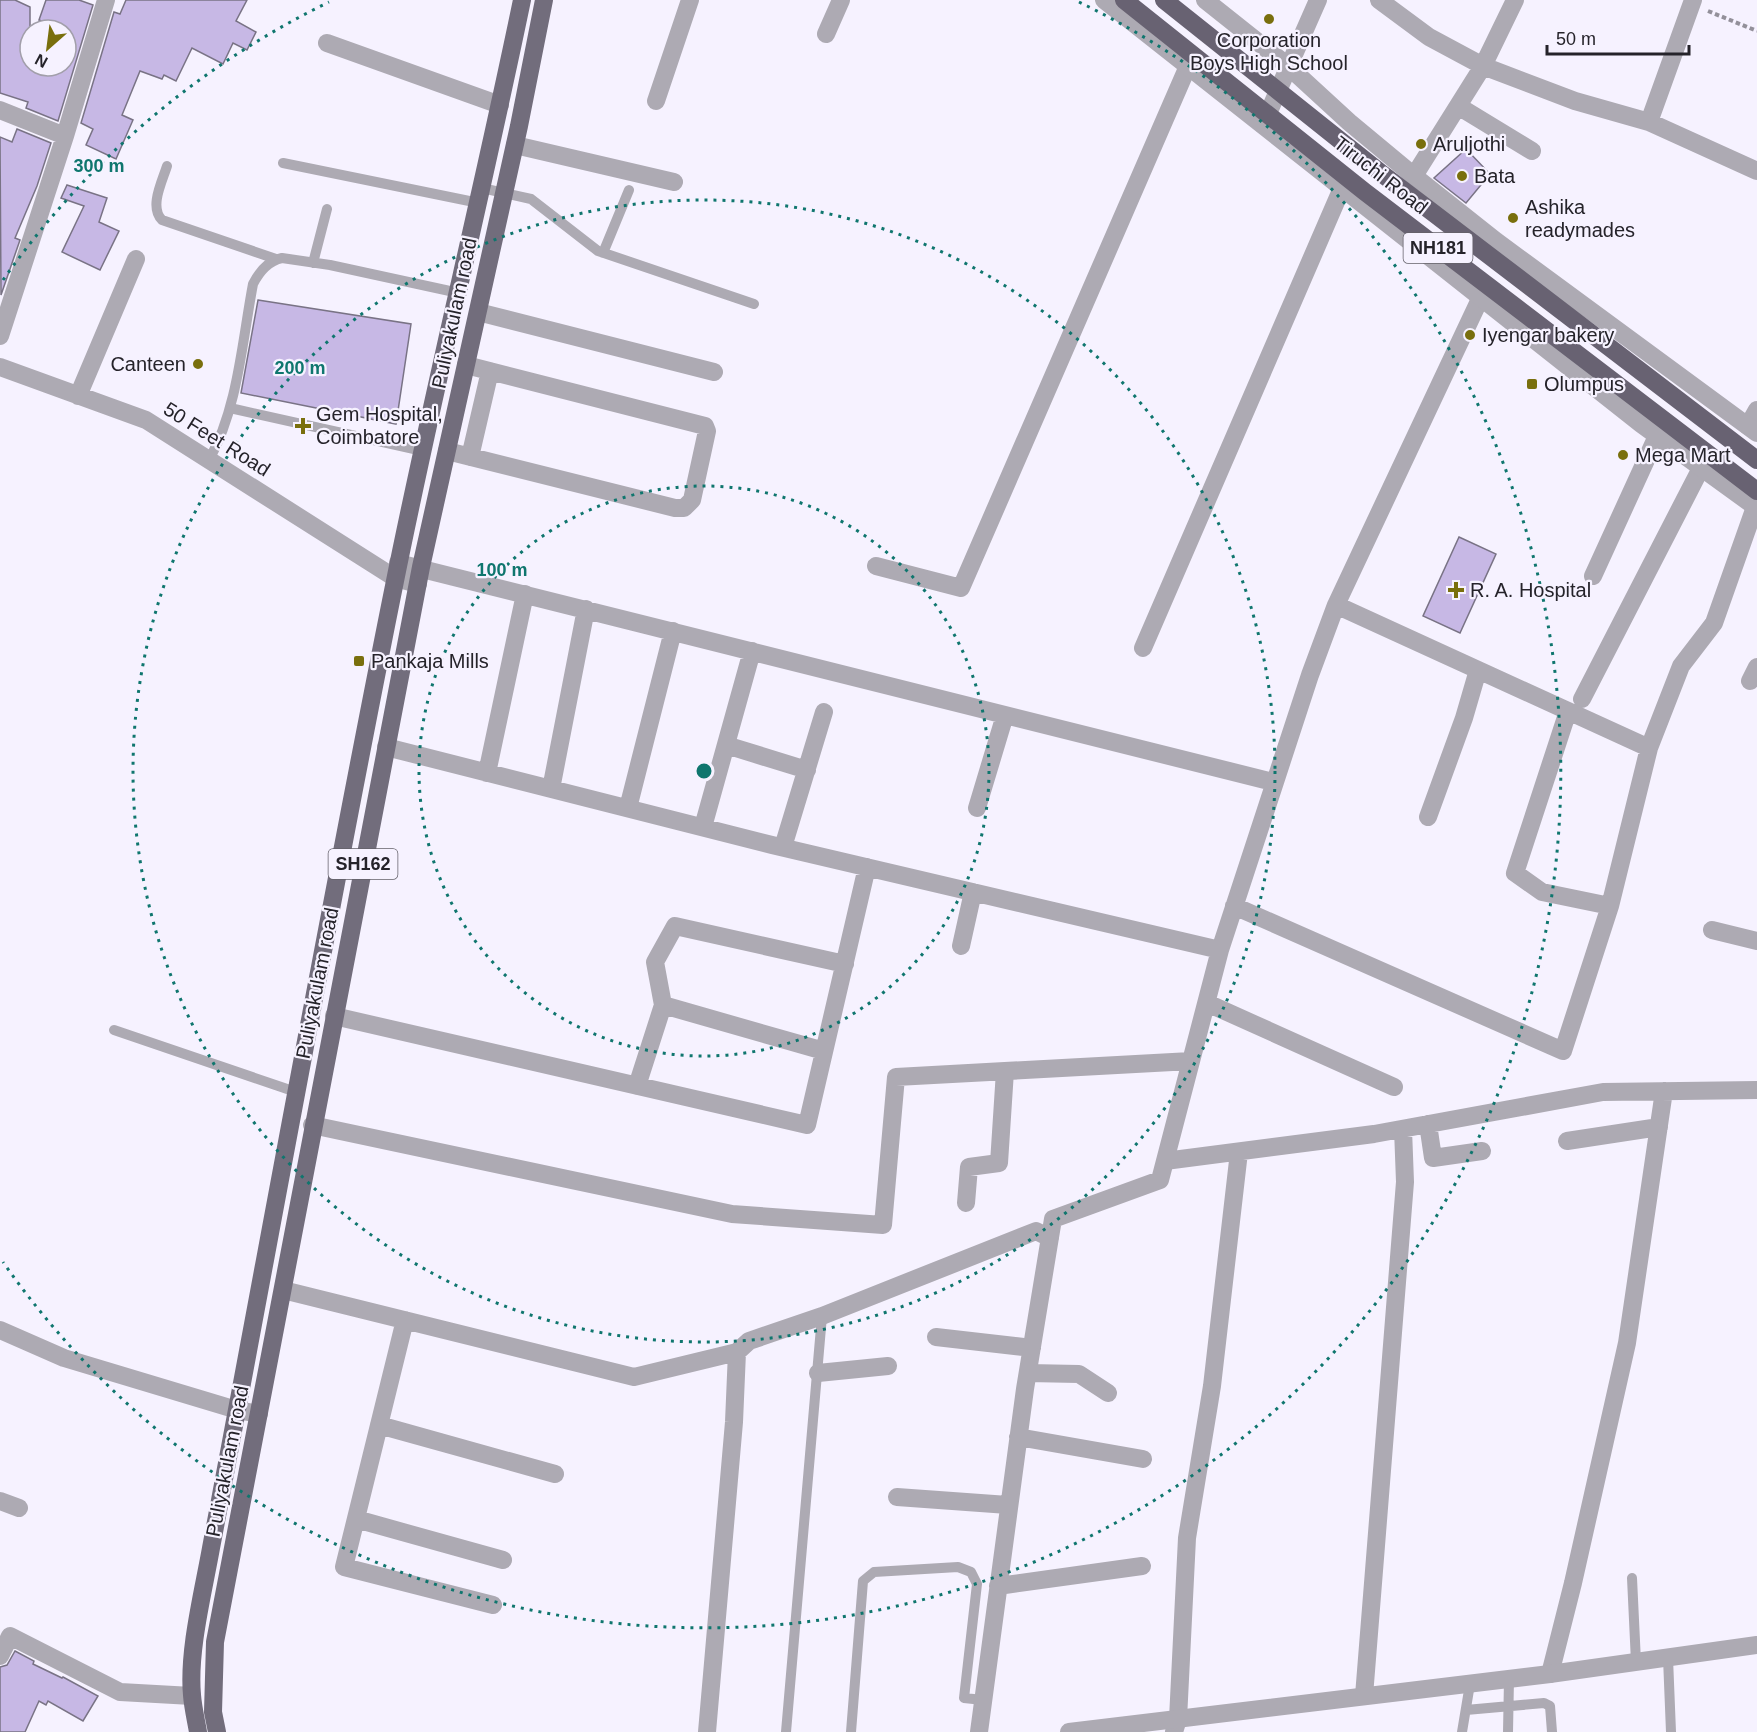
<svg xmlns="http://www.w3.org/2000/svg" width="1757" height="1732" font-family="Helvetica,sans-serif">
	<rect width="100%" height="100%" fill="#f6f2ff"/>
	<!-- building -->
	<path fill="#c7b8e5" stroke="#797385" stroke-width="1.5" d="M0,0h15l15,7v59h36v-37l-27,-9 7,-20h33l14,5 -35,116 -32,-13 2,-6 -28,-9z
		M126,0h121l-11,21 20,11 -9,18 -14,-7 -10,21 -31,-16 -16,33 -12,-6 -2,4 -22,-8 -18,44 11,5 -17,39 -30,-14 7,-16 -12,-6 33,-111 6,2z
		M17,129l34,14 -14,43 -22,52 5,2 -19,55 -1,-158 12,5z
		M1466,149l24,25 -24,29 -32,-25z
		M67,185l40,13 -8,24 20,9 -19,39 -38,-18 22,-46 -23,-8z
		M258,300l153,24 -15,100 -155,-31z
		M1459,537l37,17 -36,79 -37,-17z
		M15,1651l19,10 -1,3 29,14 1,-1 35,19 -15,25 -35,-20 -2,4 -7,-4 -14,31h-25v-65l7,-2z"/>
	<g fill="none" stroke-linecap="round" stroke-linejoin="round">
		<!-- path -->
		<path stroke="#93909a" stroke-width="4" stroke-dasharray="4.5 3" stroke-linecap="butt" d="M1708,11l49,20"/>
		<!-- service -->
		<path stroke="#adaab3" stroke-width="10" d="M283,163l196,40
			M167,166c-5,16 -18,41 -5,54l114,39
			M482,188l49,11 67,52 156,53
			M603,253l26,-63
			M313,263l14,-54
			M230,408l193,43
			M209,460c29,-52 33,-118 44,-176 6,-12 15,-23 29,-26l48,7 129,28
			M114,1030l182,62
			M1632,1578l4,84
			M1668,1658l3,74
			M1466,1710l78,-7 6,3 2,26
			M786,1732l36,-416
			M851,1732l12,-151 11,-9 84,-5 13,5 6,12 -13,114 19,2
			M1462,1732l8,-48
			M1508,1732l1,-53"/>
		<!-- minor -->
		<path stroke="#adaab3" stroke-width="18" d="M1379,0l50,37 54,29 92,35 74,21 108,49
			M826,34l15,-34
			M327,43l173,62
			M656,101l34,-101
			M1458,106l74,45
			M0,110l65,26
			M1649,122l44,-122
			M1263,125l55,-125
			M515,145l159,37
			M1414,176l69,-110 32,-66
			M478,312l236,60
			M0,336l65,-200 41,-136
			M0,367l146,53 249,158 23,6
			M78,396l58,-137
			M1748,426l9,-16
			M447,451l228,57h9l8,-8 15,-69 -2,-5 -239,-61
			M470,457l20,-86
			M398,563l875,219
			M876,566l85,22 227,-522
			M1593,576l64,-140
			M1336,605l313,143
			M1143,648l199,-460
			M1750,681l7,-14
			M1582,699l119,-231
			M1568,711l-53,162 27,19 68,14
			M726,745l81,25
			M386,747l386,98 448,105
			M487,773l38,-179
			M551,789l35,-180
			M628,808l45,-177
			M977,808l28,-93
			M1428,817l36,-99 14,-48
			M703,827l49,-176
			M783,847l41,-135
			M1234,906l329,145 47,-145 39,-158 32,-82 33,-43 41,-116
			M1712,930l45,11
			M961,946l12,-54
			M1207,1003l187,84
			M663,1005l161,46
			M334,1016l473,109 60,-258
			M637,1086l26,-81 -8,-43 20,-36 170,38
			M1428,1124l5,34 49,-7
			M312,1125l420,89 151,11 13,-148 295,-16
			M1567,1141l92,-14
			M1165,1161l209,-27 229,-42 154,-2
			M966,1203l3,-36 30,-4 6,-92
			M283,1290l351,87 103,-25 12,-11 73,-25 214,-85 14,7
			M405,1320l-61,247 149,38
			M0,1330l64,28 173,52 22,4
			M936,1337l96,11
			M818,1373l70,-7
			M1028,1373l51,1 29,19
			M379,1425l176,49
			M1018,1437l125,22
			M897,1497l111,8
			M0,1501l19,7
			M356,1519l147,41
			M998,1586l144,-20
			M0,1656l10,-20 110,56 72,4
			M1550,1674l23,-91 54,-240 37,-252
			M1364,1696l41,-514 -2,-53
			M707,1732l27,-310 3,-70
			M979,1732l46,-343 28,-170 107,-39 60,-230 90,-275 26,-70 144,-306
			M1174,1732l4,-13 9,-181 25,-152 27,-234"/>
		<!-- tertiary -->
		<path stroke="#adaab3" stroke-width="18" d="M1104,0l537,424 116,84
			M1205,0l83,66 61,56 65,54 82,65 261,192
			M1069,1732l481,-58 207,-29"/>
		<!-- primary -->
		<path stroke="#726d7c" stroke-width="18" d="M198,1732c-2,-12 -5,-24 -6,-37 -4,-44 11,-102 19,-147 61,-322 119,-645 184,-967 39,-194 87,-387 127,-581
			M217,1732l-4,-20 2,-70 206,-1075 98,-441 25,-126"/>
		<!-- trunk -->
		<path stroke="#686272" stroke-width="18" d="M1124,0l241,192 392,299
			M1164,0l217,173 376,287"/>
	</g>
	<!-- distance rings -->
	<g fill="none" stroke="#0f766e" stroke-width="3" stroke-dasharray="3 6">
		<circle cx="704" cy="771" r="285"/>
		<circle cx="704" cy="771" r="571"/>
		<path d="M3 280A856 856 0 0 1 329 2M1079 2A856 856 0 1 1 3 1262"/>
	</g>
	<!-- markers -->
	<g fill="#796f0d" stroke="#f6f2ff" stroke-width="2">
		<circle cx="1269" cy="19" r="6"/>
		<circle cx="1421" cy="144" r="6"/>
		<circle cx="1462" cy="176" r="6"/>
		<circle cx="1513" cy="218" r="6"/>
		<circle cx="1470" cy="335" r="6"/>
		<circle cx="198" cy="364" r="6"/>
		<rect x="1526" y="378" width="12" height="12" rx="3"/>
		<path d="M300 417h6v6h6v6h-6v6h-6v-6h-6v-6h6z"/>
		<circle cx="1623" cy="455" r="6"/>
		<path d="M1453 581h6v6h6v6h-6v6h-6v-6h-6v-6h6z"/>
		<rect x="353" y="655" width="12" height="12" rx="3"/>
	</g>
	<g text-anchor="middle" stroke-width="4.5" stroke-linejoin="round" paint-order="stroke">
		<!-- shield labels -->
		<g fill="#f6f2ff" stroke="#64616a" stroke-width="1.5">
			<rect x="1403.5" y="233" width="69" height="30" rx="4.5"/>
			<rect x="328.5" y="849" width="69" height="30" rx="4.5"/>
		</g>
		<g font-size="18" font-weight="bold" fill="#25232a">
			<text x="1438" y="254">NH181</text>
			<text x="363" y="870">SH162</text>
		</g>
		<!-- poi labels -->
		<g font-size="20" fill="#25232a" stroke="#f6f2ff" text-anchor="start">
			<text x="1269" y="47" text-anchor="middle">Corporation<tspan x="1269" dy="23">Boys High School</tspan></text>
			<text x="1433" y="151">Aruljothi</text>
			<text x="1474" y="183">Bata</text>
			<text x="1525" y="214">Ashika<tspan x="1525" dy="23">readymades</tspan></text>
			<text x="1482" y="342">Iyengar bakery</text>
			<text x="186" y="371" text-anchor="end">Canteen</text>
			<text x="1544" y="391">Olumpus</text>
			<text x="316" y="421">Gem Hospital,<tspan x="316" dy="23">Coimbatore</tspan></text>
			<text x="1635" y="462">Mega Mart</text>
			<text x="1470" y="597">R. A. Hospital</text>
			<text x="371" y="668">Pankaja Mills</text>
		</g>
		<!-- street labels -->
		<g font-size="20" fill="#25232a" stroke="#f6f2ff">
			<text transform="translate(1381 175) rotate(38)" y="7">Tiruchi Road</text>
			<text transform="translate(454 313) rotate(-78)" y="7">Puliyakulam road</text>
			<text transform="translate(217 439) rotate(32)" y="7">50 Feet Road</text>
			<text transform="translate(317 983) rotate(-79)" y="7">Puliyakulam road</text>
			<text transform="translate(227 1461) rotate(-79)" y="7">Puliyakulam road</text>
		</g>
	</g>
	<circle cx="704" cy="771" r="9" fill="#0f766e" stroke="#f6f2ff" stroke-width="3"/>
	<g font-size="18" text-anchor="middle" font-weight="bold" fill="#0f766e" stroke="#f6f2ff" stroke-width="4.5" stroke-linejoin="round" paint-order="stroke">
		<text x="99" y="172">300 m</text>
		<text x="300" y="374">200 m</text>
		<text x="502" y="576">100 m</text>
	</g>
	<!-- north arrow -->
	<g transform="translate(48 48) rotate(208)"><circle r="28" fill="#f6f2ff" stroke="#a29faa" stroke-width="1.5"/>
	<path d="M0-4.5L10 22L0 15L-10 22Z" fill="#796f0d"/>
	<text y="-9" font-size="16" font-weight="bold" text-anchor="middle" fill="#25232a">N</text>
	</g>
	<!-- scale -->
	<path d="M1547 45v9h142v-9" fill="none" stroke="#25232a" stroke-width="3"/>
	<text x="1556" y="45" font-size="18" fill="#25232a" stroke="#f6f2ff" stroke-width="4.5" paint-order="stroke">50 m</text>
</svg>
